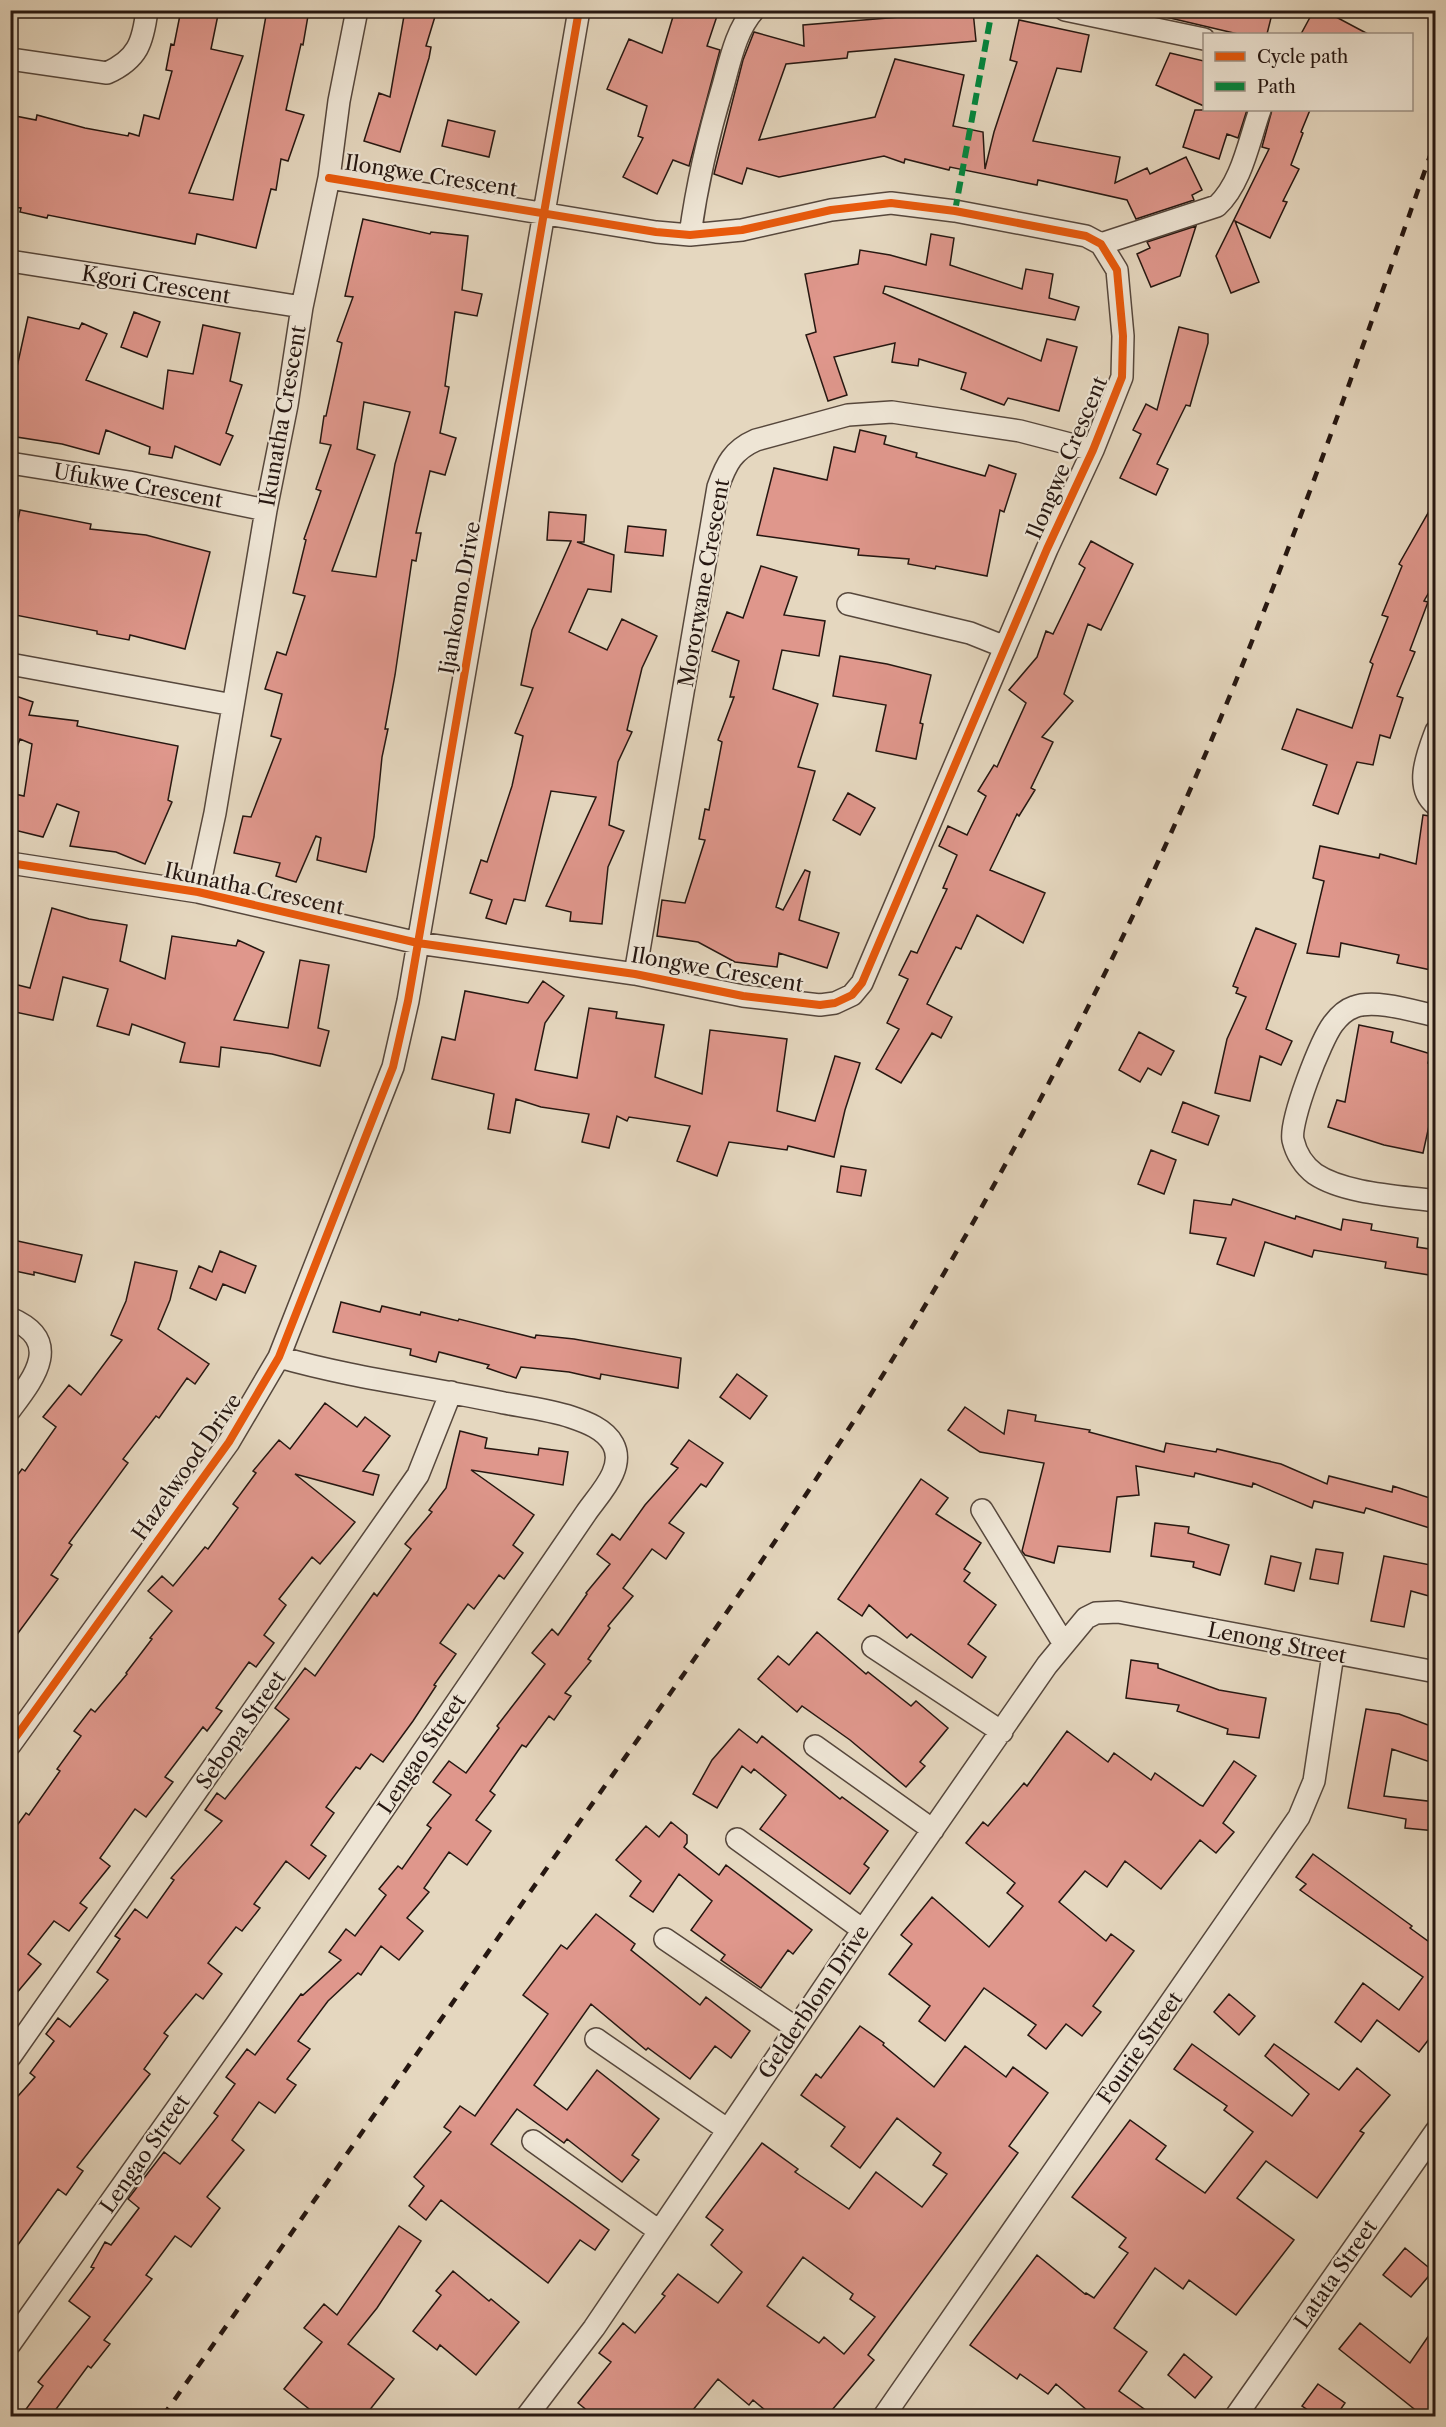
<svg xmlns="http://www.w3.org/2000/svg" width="1446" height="2427" font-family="'Libre Caslon Text',serif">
	<rect width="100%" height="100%" fill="#e5d7bf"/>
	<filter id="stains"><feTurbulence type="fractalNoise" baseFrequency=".00333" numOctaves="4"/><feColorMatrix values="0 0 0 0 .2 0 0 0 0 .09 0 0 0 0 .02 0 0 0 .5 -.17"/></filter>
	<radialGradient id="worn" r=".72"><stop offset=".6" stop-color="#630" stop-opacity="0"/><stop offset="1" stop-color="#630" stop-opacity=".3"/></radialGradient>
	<!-- building -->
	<path fill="#df978c" stroke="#261711" stroke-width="1.5" fill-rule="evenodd" d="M181,10h38l-8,39 32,7 -54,137 44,7 34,-190 41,6 -5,29 -2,-1 -15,66 18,5 -16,46 -7,-2 -5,31 -5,-1 -15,59 -59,-14 -2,10 -147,-29 -1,3 -27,-6 1,-4 -11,-1v-92l26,5 1,-5 48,13 43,8 1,-3 10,3 5,-21 15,4 13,-48 -6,-1 5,-26 3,1z
		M405,10h32l-11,36 5,1 -2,11 -29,94 -36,-11 15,-48 11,4z
		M675,10h44l-12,36 13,4 -31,116 -16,-6 -16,34 -34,-17 20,-39 -5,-2 9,-30 -40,-17 22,-50 33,14z
		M1136,10h137l-6,24h-29z
		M1314,10h9l45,24h-67z
		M973,11l3,30 -128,11 -1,6 -61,6 -27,76 116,-23 20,-58 69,16 -11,51 30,6 2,37 9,-37 23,-70 -7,-2 9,-40 70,15 -8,37 -24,-4 -24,73 87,16 -5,26 32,-15 3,6 36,-17 16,33 -10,5 2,5 -58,19 -9,-19 -89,-20 -1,5 -87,-18 -1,3 -44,-11 -1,4 -20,-7 -105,21 -32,-9 -5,16 -28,-10 29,-114 11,-28 50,14 -1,-21z
		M1170,53l34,8v45l-48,-21z
		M1195,110h52l-9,28 -11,-4 -8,25 -36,-12z
		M1272,110h38l-9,22 2,1 -12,32 8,4 -16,32 4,1 -17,36 -35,-17 24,61 -28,11 -15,-37 53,-107 -7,-2z
		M448,120l47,11 -6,26 -47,-11z
		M363,219l67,15 1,-2 37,4 -6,54 20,4 -5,22 -22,-4 -10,74 4,1 -9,46 16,5 -11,37 -15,-4 -14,62h5l-5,28 -4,-1 -17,115 -10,54h3l-6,28 -8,80 -8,35 -49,-12 4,-22 -5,-2 -20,46 -20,-6 4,-13 -46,-10 9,-37 8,1 30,-78 -10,-3 11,-42 -17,-5 12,-37 9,3 19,-59 -12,-3 13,-53 -2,-1 17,-48 -5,-2 15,-44 -11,-2 4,-27h2l16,-73 -5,-2 16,-44 -8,-1zM364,402l46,10 -15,52 -19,113 -44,-6 43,-116 -18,-6z
		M1196,226l-16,50 -29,11 -14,-33 13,-6 -3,-6z
		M931,234l23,4 -4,27 72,24 4,-20 27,5 -4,24 30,9 -4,13 -190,-34 -2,7 158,68 6,-22 30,8 -18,64 -51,-13 -4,7 -43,-16 5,-16 -47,-14 -1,7 -26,-4 3,-19 -61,14 13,38 -19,6 -22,-66 10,-3 -11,-58 53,-10 2,-14 30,5 36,10z
		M134,312l26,10 -13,35 -26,-10z
		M28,317l51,12 3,-6 25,11 -21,46 77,29 5,-39 25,4 10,-49 37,8 -10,48 12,4 -16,48 7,3 -13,29 -45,-19 -3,12 -23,-4 1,-7 -44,-17 -7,24 -37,-10 -52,-8v-61l5,1z
		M1179,327l29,7v9l-18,63 -4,-1 -29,59 11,5 -12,26 -36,-17 21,-44 -8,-4 13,-26 11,6z
		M860,430l26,6 -2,8 33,9 -1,4 69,19 4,-11 27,9 -12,38 -4,-2 -13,66 -51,-10 -1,3 -27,-5 1,-5 -51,-4 1,-6 -102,-14 17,-67 53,12 7,-33 21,5z
		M1436,499v81l-12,21 4,1 -18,48 5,2 -18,44 6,2 -13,40 -10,-3 -7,30 -16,-3 -19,52 -25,-9 14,-40 -45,-16 15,-40 55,19 21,-64 -3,-2 18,-45 -6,-2 20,-49 -3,-2z
		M20,510l71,14 -1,5 56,6 64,17 -25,97 -55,-14 -1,5 -32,-6v-3l-87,-17v-56z
		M549,512l37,3 -2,27h-7l37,13 -3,37 -23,-3 -19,43 38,18 15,-31 35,17 -15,32 -15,62 5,2 -14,30 -9,63 15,6 -16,36 -6,57 -32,-3 1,-9 -25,-6 50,-109 -45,-6 -26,110 -11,-2 -8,25 -20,-6 6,-18 -22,-7 11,-33 6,2 25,-76 11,-50 -8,-3 18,-45 -12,-3 11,-55 39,-89 -24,-1z
		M628,526l38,4 -3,26 -38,-4z
		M1091,541l42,23 -32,66 -13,-6 -24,70 9,7 -31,36 11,5 -22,46 4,2 -16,26 -2,-2 -27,56 55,23 -22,50 -46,-28 -16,34 -5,-2 -29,57 25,13 -11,21 -9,-5 -31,50 -25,-14 23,-40 -12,-6 21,-44 -9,-4 12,-24 6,2 30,-64 -4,-1 14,-33 -18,-9 9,-20 19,9 19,-39 -8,-5 16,-26 3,2 29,-64 -17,-13 28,-33 9,-26 7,3 32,-66 -6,-4z
		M761,566l36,11 -13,38 41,6 -6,35 -37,-6 -9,39 45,15 -20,63 17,4 -39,136 7,3 22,-40 5,2 -11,48 40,13 -12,35 -48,-15 -2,14 -42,-5 -37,-20 -41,-6 5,-36 23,3 20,-63 -6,-1 6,-30 4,1 13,-68 -4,-2 16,-43h-4l9,-36 -27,-10 15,-39 16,6z
		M840,656l47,8 44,11 -11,48 3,1 -7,35 -40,-8 10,-46 -53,-9z
		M10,694l23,8 -4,13 49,6 -1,5 101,20 -10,54 4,2 -27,62 -29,-12 -46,-6 9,-34 -22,-8 -14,33 -33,-8v-36l14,3 8,-52 -12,-5 -7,19 -3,-1z
		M848,793l27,15 -15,27 -27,-15z
		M1423,815l13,2v154l-39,-8 2,-8 -58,-12 -2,14 -32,-4 17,-72 -11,-3 7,-32 59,12 1,-4 36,10z
		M52,908l37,11 38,6 -7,36 45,18 7,-43 64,10 2,-6 26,12 -30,68 54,8 12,-68 29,5 -11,63 11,3 -9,35 -48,-12 -51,-7 -2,20 -39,-5 5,-19 -53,-19 -3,11 -32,-9 11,-37 -45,-12 -10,43 -43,-9v-28l20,5z
		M1256,928l40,16 -30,85 26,12 -11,24 -21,-9 -10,45 -35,-8 12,-54 19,-42 -10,-4 2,-5 -5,-2z
		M543,981l21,15 -19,27 -10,47 42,8 12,-70 28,4 -1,6 48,7 -9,52 47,17 8,-64 77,9 -10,72 38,10 20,-65 25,7 -15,47 -11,47 -46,-11 -1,4 -58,-8 -12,34 -40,-15 13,-35 -61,-9 -2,4 -10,-5 -8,32 -27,-6 7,-28 -48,-7 -25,-8 -6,34 -22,-4 6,-35 -62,-15 10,-42 13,3 10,-49 63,12z
		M1359,1025l34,7 -2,10 40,12 -3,9 8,3v28l-13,59 -39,-8 -56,-18 9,-27 8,2z
		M1139,1032l35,19 -13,24 -13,-7 -8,14 -21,-12z
		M1183,1102l36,14 -11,29 -36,-13z
		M1151,1150l25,10 -12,34 -26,-10z
		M841,1166l25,4 -5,26 -24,-4z
		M1233,1199l62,20 1,-3 45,14 2,-11 29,5 -1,6 47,8 -1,9 19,3v26l-51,-8 1,-6 -72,-12 -2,7 -47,-15 -11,34 -37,-12 9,-26 -36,-5 4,-33 37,5z
		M13,1240l69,15 -7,27 -41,-10v3l-24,-5z
		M220,1251l36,15 -11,27 -22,-9 -7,16 -26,-12 9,-22 13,6z
		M135,1262l42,9 -7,29 -12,29 51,35 -14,20 -8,-6 -28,40 -3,-2 -33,43 5,4 -59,80 3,2 -21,30 7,4 -48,65v-159l12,-16 3,2 31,-44 -13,-10 26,-32 12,10 41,-55 -11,-5 15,-34z
		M341,1302l39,10 2,-6 38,9 1,-3 37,9 1,-2 76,19 1,-3 38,4 107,19 -3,30 -77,-14 -1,5 -31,-7 -48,-5 -5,11 -29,-10 2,-3 -50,-13 -3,10 -26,-7 1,-6 -78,-17z
		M737,1374l30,22 -17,23 -30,-22z
		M325,1403l32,24 8,-10 25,19 -27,35 16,4 -6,20 -78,-21 60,48 -35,42 -8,-7 -33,42 7,6 -22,30 10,8 -18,24 -7,-5 -33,46 6,3 -15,20 -4,-4 -38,50 8,5 -27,35 -11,-8 -35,49 10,8 -30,37 7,5 -18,23 -15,-10 -26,33 13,10 -31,37v-166l16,-22 3,2 31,-44 -3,-2 24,-33 -7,-5 17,-22 4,3 32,-38 -1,-1 26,-34 -2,-1 22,-27 -24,-20 14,-15 11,10 32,-39 3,2 30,-41 -5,-4 23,-31 -3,-2 26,-31 11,9z
		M965,1407l39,27 4,-24 28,5 -1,6 55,9 -1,2 75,20 2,-9 50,9 1,-3 64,15 46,20 2,-8 63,16 1,-6 43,14v30l-70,-22 -2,5 -50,-12 -2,7 -59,-25 -1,4 -57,-14 -1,4 -58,-11 3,29 -22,2 -7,55 -52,-6 -4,17 -29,-8 -3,-4 22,-88 -64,-11 -32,-22z
		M460,1431l27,7 -2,10 53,7 1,-7 29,4 -5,33 -92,-15 63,45 -21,30 10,8 -19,26 -5,-4 -25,34 -6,-5 -28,39 16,11 -22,31 2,1 -23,35 -30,41 -12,-8 -11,15 -4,-2 -30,40 8,6 -23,32 15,11 -17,23 -23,-18 -32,43 6,4 -18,23 -6,-4 -28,36 14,11 -19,25 -7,-5 -32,39 4,3 -24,33 6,5 -73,93 6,4 -17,24 -8,-6 -48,67v-151l25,-28 -5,-4 24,-32 -8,-7 12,-16 12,9 38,-47 -11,-8 23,-33 -5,-3 20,-27 12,9 27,-38 -3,-2 51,-57 -17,-11 12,-17 8,6 64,-80 -14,-11 30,-40 10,8 59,-83 3,3 34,-47 -6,-5 27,-32 -3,-2 17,-22z
		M689,1440l34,23 -17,24 -5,-3 -32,39 15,10 -18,26 -14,-10 -29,39 10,8 -25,30 2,2 -22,31 3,2 -26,32 6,3 -17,24 -5,-4 -23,31 -4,-2 -32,46 5,4 -19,25 15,11 -24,34 -18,-13 -25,36 5,4 -22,26 16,13 -24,29 -18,-14 -20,29 -3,-2 -30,28 -30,40 12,8 -23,30 9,6 -21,28 -16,-11 -27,38 12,10 -37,47 13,11 -29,39 -16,-11 -29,39 6,4 -48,61 6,4 -19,24 -3,-2 -37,50h-30l22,-30 -5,-4 52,-65 -21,-16 25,-33 -3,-1 14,-25 6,3 28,-37 -11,-9 36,-47 16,12 38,-48 -4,-3 21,-29 -9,-7 21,-28 8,6 46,-61 2,1 38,-35 -12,-8 17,-23 9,7 31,-41 -7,-6 19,-23 4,3 29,-41 -4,-3 24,-30 -18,-13 16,-21 17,12 33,-45 -2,-2 48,-62 -13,-11 20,-24 6,6 29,-41 -1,-1 24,-29 -13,-10 15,-20 8,6 25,-35 33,-37 -7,-4z
		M921,1479l27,19 -12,16 45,29 -17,26 6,4 -6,8 32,24 -28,39 18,13 -14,21 -61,-44 -4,4 -38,-33 -7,11 -24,-17z
		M1155,1523l34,4 -1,6 41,12 -9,30 -27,-8 1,-5 -43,-6z
		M1316,1549l27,4 -5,31 -28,-5z
		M1271,1556l30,7 -7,28 -29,-7z
		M1384,1556l52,10v32l-25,-7 -7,36 -33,-6z
		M817,1632l49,42 2,-2 43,34 5,-5 32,27 -28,34 5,4 -19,21 -56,-47 -48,-34 -5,6 -39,-33 20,-23 11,9z
		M1131,1660l27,4v4l61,22 47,8 -7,40 -32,-4 1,-5 -51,-18 2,-6 -53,-7z
		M1366,1709l33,5 37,14v36l-44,-15 -8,47 52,6v29l-31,-3 1,-9 -58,-11z
		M739,1729l18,14 5,-7 78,63 2,-2 46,34 -24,33 5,4 -19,26 -90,-65 26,-34 -32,-26 -3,4 -9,-7 -25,42 -24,-14 19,-34z
		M1067,1731l41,31 6,-9 37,27 4,-7 45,32 3,1 31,-45 22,15 -33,47 11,9 -18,21 -16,-13 -39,49 -36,-28 -18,26 -22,-16 -26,31 47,39 5,-7 23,17 -41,55 8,6 -19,24 -16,-12 -20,25 -18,-14 8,-10 -52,-37 -39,53 -26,-20 11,-15 -41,-32 23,-30 -11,-9 31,-38 57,50 34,-41 -16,-13 8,-10 -49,-40 17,-21 5,4 36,-43 3,3z
		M671,1822l16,13v8l-3,4 35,28 7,-10 86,65 -19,24 -5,-4 -27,38 -40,-28 4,-5 -34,-25 21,-29 -33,-27 -26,38 -23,-16 11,-15 -25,-21 30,-34 13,11z
		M1313,1854l99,72 -2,2 26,19v83l-17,22 -42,-32 -16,22 -26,-20 28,-39 36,27 24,-33 -123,-87 6,-6 -10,-7z
		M596,1914l39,30 -4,6 69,55 6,-8 44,34 -19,27 -16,-12 -25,33 -42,-31 -2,2 -55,-46 -57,81 33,25 30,-40 62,49 -27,36 7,5 -17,22 -55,-43 -3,4 -47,-34 -26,35 118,86 -14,20 -15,-10 -32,43 -107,-83 -15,20 -17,-14 15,-20 -10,-9 37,-45 -7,-5 16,-21 15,10 73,-102 -25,-19 38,-50 6,4z
		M1229,1994l26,22 -16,19 -25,-23z
		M860,2026l24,17 -1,2 51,42 31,-41 41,31 7,-10 35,26 -39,53 9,7 -150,202 6,5 -47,56h-55l-19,-16 -4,5 -31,-26 -30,37h-94l-16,-13 33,-41 -12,-9 24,-30 12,10 30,-37 -3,-2 16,-20 40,29 24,-31 -31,-27 12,-15 -17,-13 56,-74 36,26 -3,3 54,37 27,-37 46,35 25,-33 -14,-9 8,-12 -44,-35 -37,50 -29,-22 14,-19 -44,-32 15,-21 5,4zM803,2257l50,37 -3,5 25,18 -31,37 -20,-17 -5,6 -52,-37z
		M1192,2044l100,72 17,-22 -44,-38 9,-12 65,46 18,-22 33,27 -30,36 4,2 -47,65 -51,-37 -29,37 57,42 -58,75 -47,-35 -6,9 -28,-21 -41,60 33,24 -28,39 35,25h-60l-38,-32 -8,10 -28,-20 -3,5 -47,-34 67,-90 48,39 1,-1 8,5 34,-45 -9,-6 7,-9 -54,-41 58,-77 36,26 -10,13 49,34 48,-61 -29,-22 3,-4 -53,-37z
		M399,2226l22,15 -44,67 -29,36 46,35 -29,37h-47l-34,-27 38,-47 -18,-14 20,-24 13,11z
		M1405,2248l28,23 -22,26 -28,-22z
		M453,2271l36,30 2,-2 28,23 -43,53 -36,-30 -3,5 -24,-19 28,-36 -5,-4z
		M1360,2323l50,40 26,-38v91h-13l-84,-67z
		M1184,2354l28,23 -17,21 -27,-23z
		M1318,2384l27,19 -9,13h-19l-15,-10z"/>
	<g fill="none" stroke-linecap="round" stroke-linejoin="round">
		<!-- street casing -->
		<g stroke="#56473c" stroke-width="24">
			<path id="street" d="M1065,10l139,29
				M10,59l97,14c31,-14 36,-31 40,-63
				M690,235c7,-51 18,-99 33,-149 7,-25 13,-56 31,-76
				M1101,244l116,-38c25,-23 32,-66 43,-96
				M10,261l292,46
				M10,463l119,19 137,28
				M848,604l122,29 35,14
				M10,664l223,41
				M1436,731c-8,22 -23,56 0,74
				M10,863l188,29 220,51 217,31 108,22 77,9 15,-2 17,-8 10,-12 185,-434 46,-99 29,-73 1,-41 -6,-66 -16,-26 -15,-8 -131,-25 -64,-8 -60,7 -89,20 -52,5 -34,-3 -327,-54
				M198,892l17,-79 51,-303 21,-105 15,-98 27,-129 10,-77 18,-91
				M635,974l83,-487c8,-23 15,-37 38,-47l92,-25 44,-3 128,19 73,19
				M1436,1016c-23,-5 -61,-17 -82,-9 -9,3 -15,9 -21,17 -12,16 -44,97 -40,116 3,13 11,26 22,34 30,20 85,22 121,27
				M10,1318c54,23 24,60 0,92
				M982,1510l82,134
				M873,1647l129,85
				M10,1745l219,-303 50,-85 114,-290 15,-66 171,-991
				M815,1746l118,84
				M737,1839l126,91
				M665,1939l131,89
				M596,2039l132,91
				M10,2057l408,-582 33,-83
				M533,2141l126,90
				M10,2344l226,-319 350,-512c13,-19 40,-45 27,-69 -8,-15 -27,-22 -42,-27 -21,-7 -45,-10 -67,-14 -75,-16 -152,-25 -225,-46
				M527,2416l67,-88 269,-398 184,-265 39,-47 10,-5 22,-1 318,60
				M884,2416l415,-599 15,-36 19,-127
				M1236,2416l200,-285"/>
		</g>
		<!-- street -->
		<use href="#street" stroke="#eee5d5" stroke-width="21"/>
		<!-- rail -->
		<path stroke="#261711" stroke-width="4.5" stroke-dasharray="10 10" stroke-linecap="butt" d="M163,2416c131,-186 262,-374 393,-561 94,-133 189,-265 277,-402 96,-146 182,-301 261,-458 139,-275 240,-566 342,-856"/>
		<!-- quiet -->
		<path stroke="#00873e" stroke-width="6" stroke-dasharray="12 6" stroke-linecap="butt" d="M955,211l37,-201"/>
		<!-- cycleway casing -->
		<g stroke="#eee5d5" stroke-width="11">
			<path id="cycleway" d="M10,863l188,29 220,51 217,31 108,22 77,9 15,-2 17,-8 10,-12 185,-434 46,-99 29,-73 1,-41 -6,-66 -16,-26 -15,-8 -131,-25 -64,-8 -60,7 -89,20 -52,5 -34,-3 -327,-54
				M10,1745l219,-303 50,-85 114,-290 15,-66 171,-991"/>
		</g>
		<!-- cycleway -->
		<use href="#cycleway" stroke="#e8590c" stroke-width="8"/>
	</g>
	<g text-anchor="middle" stroke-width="4.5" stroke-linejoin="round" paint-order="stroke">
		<!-- street labels -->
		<g font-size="21" fill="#261711" stroke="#eee5d5">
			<text transform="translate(431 176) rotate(9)" y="7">Ilongwe Crescent</text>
			<text transform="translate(156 285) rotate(9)" y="7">Kgori Crescent</text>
			<text transform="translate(283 416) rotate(-80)" y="7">Ikunatha Crescent</text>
			<text transform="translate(1067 458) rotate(-67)" y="7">Ilongwe Crescent</text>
			<text transform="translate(138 486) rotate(10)" y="7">Ufukwe Crescent</text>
			<text transform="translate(704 583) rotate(-80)" y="7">Mororwane Crescent</text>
			<text transform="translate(460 598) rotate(-80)" y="7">Ijankomo Drive</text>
			<text transform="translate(254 889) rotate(12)" y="7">Ikunatha Crescent</text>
			<text transform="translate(717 970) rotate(10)" y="7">Ilongwe Crescent</text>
			<text transform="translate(187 1467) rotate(-55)" y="7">Hazelwood Drive</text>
			<text transform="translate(1277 1643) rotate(11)" y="7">Lenong Street</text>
			<text transform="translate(241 1730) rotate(-55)" y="7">Sebopa Street</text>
			<text transform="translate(422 1754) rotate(-56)" y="7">Lengao Street</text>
			<text transform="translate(814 2002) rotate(-56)" y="7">Gelderblom Drive</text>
			<text transform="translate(1140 2048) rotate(-55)" y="7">Fourie Street</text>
			<text transform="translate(145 2154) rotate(-55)" y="7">Lengao Street</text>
			<text transform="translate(1336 2274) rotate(-55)" y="7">Latata Street</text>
		</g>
	</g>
	<!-- margin -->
	<rect width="1446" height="2427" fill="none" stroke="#e5d7bf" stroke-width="36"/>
	<rect x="12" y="12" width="1422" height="2403" fill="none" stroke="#261711" stroke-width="3"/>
	<rect x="18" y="18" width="1410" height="2391" fill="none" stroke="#261711" stroke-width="1.5"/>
	<!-- legend -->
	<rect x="1203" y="33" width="210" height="78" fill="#eee5d5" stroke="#9e9387" stroke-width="1.5"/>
	<rect x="1215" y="52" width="30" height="9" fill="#e8590c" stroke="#9e9387" stroke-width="1.5"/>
	<text x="1257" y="63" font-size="18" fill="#261711">Cycle path</text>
	<rect x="1215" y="82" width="30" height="9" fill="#00873e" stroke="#9e9387" stroke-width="1.5"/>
	<text x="1257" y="93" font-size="18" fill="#261711">Path</text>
	<rect width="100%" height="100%" filter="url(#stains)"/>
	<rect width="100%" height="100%" fill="url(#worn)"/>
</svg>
